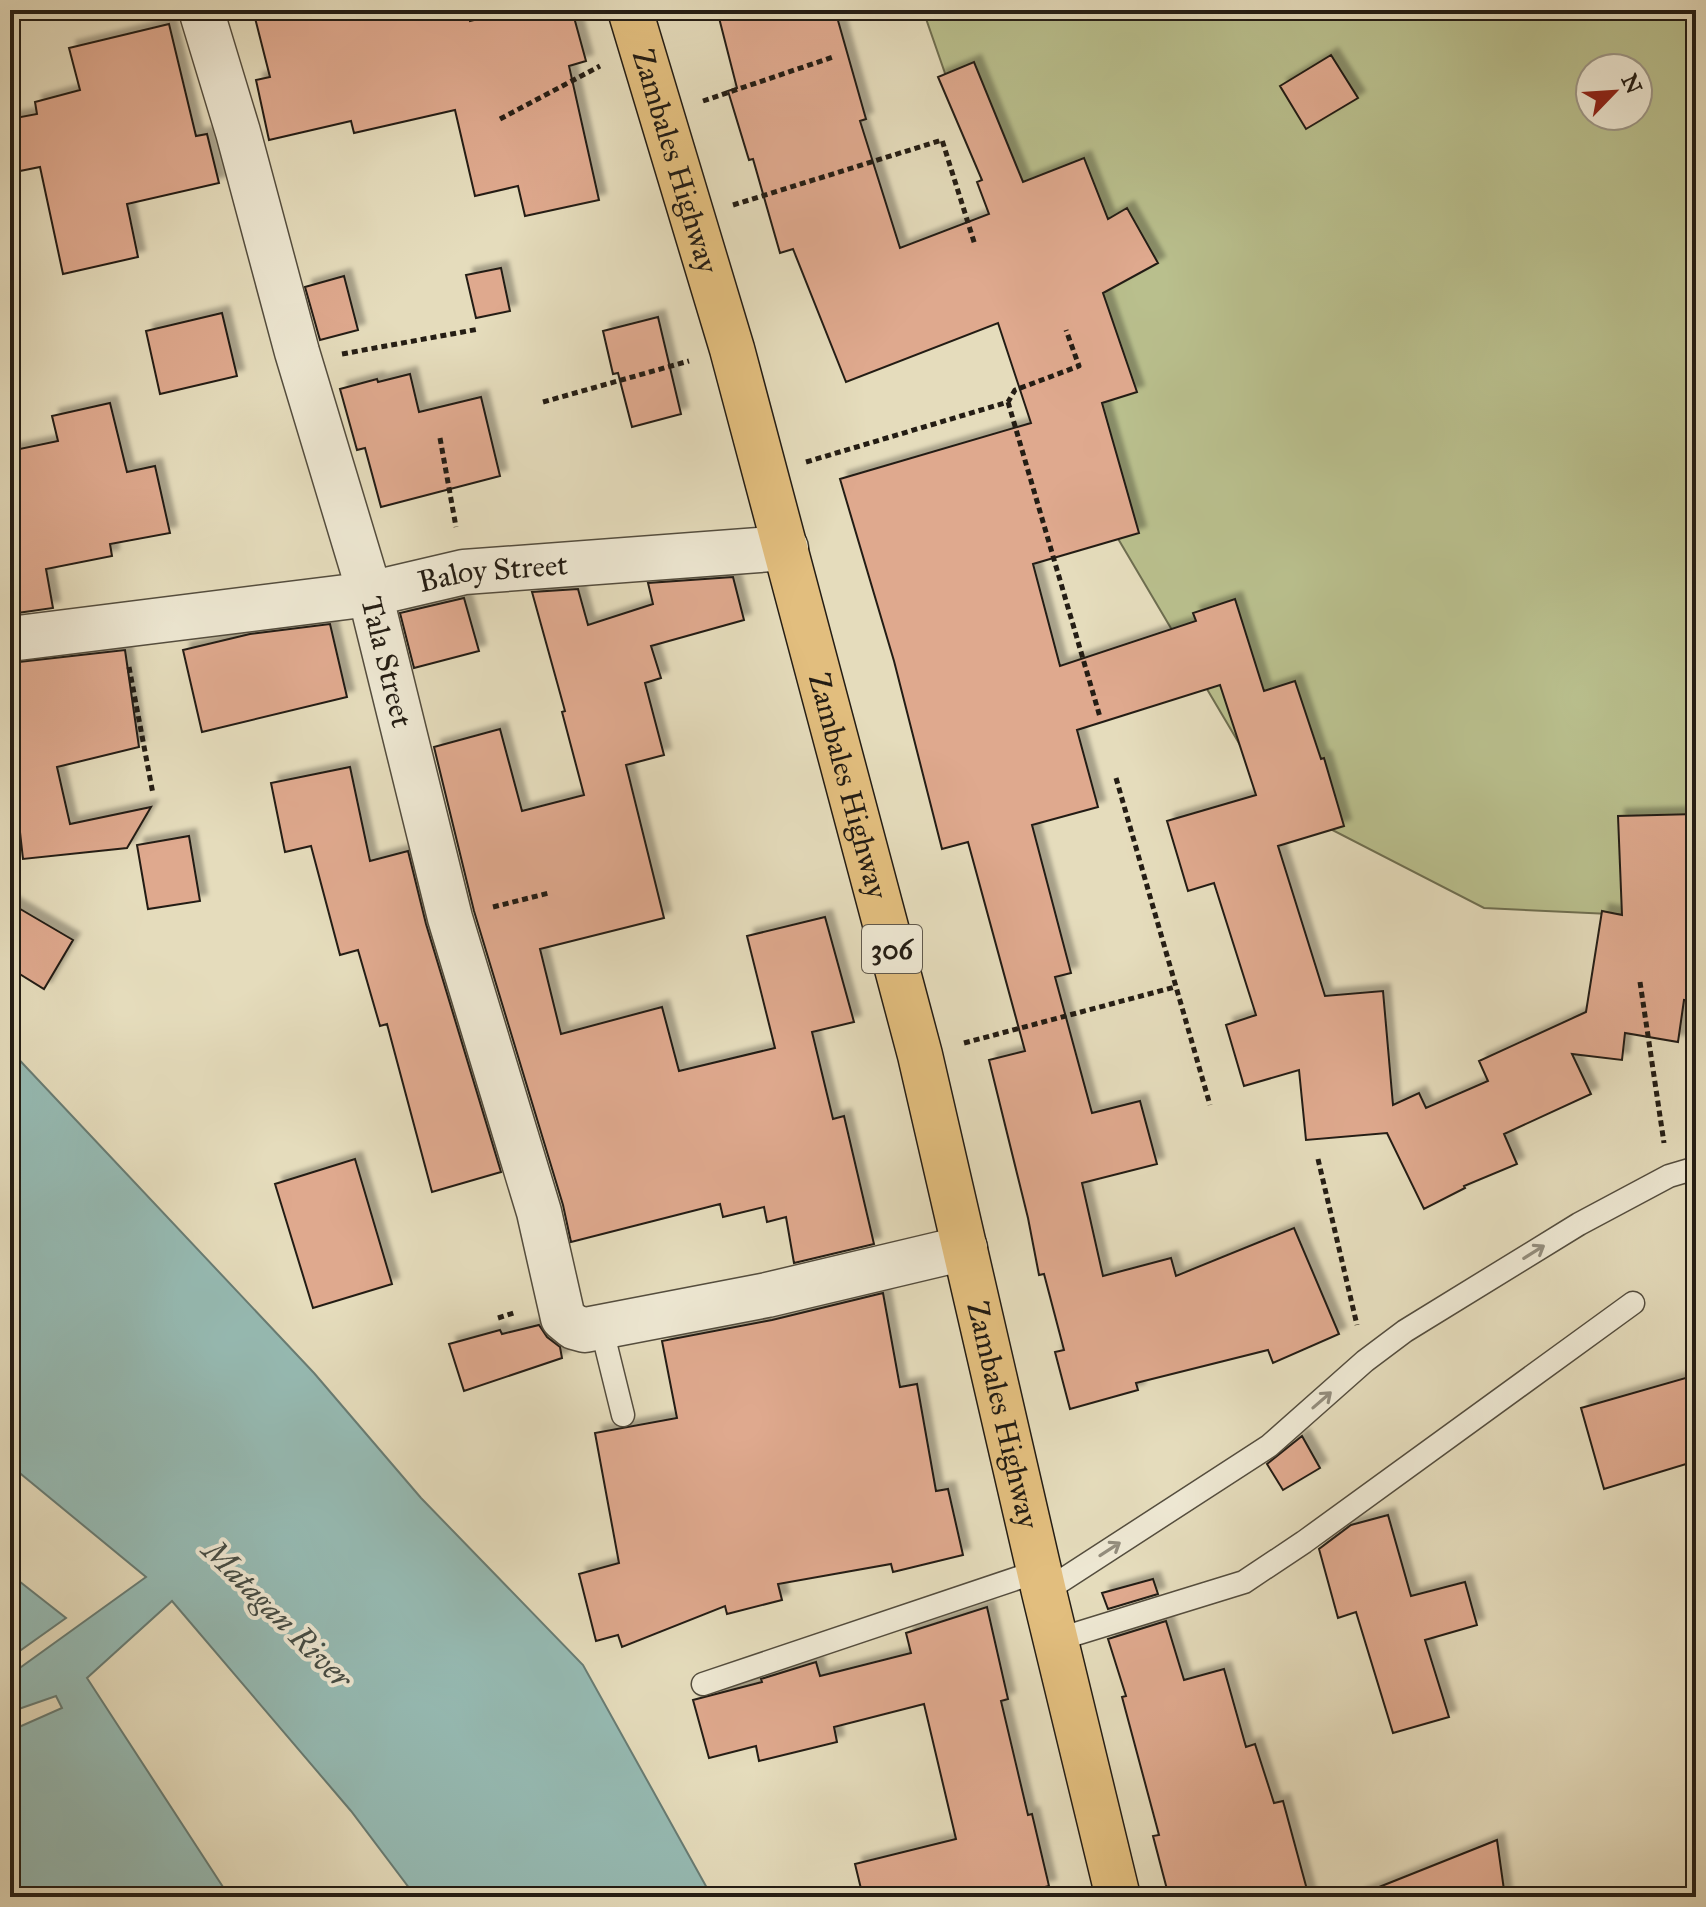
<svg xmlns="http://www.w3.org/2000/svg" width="1706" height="1907" font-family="'IM FELL Great Primer',serif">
	<defs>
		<filter id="shadow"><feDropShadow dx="7" dy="-7" stdDeviation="2" flood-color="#0004"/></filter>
	</defs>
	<rect width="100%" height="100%" fill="#e5dcbc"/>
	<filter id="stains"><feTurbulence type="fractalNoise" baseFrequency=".0025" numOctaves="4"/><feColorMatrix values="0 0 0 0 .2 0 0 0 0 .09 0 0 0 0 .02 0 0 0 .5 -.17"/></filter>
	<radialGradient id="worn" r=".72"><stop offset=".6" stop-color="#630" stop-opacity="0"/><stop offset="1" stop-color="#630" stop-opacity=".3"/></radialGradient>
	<!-- green -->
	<path fill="#b9bf8d" stroke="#6e6e50" stroke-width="2" fill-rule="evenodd" d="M923,10h773v908l-212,-10 -212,-109 -181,-306zM1590,68h48v48h-48z"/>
	<!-- water -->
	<path fill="#96bbb4" stroke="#687c74" stroke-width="2" d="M10,1050l304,323 107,125 162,167 129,232h-296l-65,-86 -179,-210 -85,77 136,209 -25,10h-188v-166l52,-23 -6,-12 -46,16v-37l136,-98 -136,-112z
		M10,1574l56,44 -45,32 -11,-8z"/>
	<!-- building -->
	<path fill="#dfa98e" stroke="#241d14" stroke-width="2" filter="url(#shadow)" d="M253,10h214l3,11 44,-11h58l14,51 -17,5 30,134 -74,16 -7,-30 -43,10 -20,-86 -101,23 -3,-12 -82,19 -13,-60 14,-3z
		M717,10h118l31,109 -6,2 40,127 89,-34 -12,-32 5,-2 -44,-103 36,-15 49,120 61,-24 24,61 19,-11 31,55 -55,30 34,99 -35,11 37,130 -106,31 27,102 136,-45 -3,-8 42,-14 29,92 31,-10 26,78 3,-1 20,68 -66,20 47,150 58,-5 10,114 26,-12 7,15 62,-27 -9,-20 107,-49 16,-101 20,4 -4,-99 78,-2v148l-5,39 -7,-1 -6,42 -53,-9 -3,27 -50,-6 19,40 -87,40 13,30 -53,22 1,2 -41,21 -37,-76 -81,7 -7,-70 -55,16 -18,-61 30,-10 -42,-132 -26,8 -21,-70 89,-26 -36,-110 -143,45 21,77 -66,18 39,148 -16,4 37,136 48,-12 17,63 -75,19 21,93 68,-18 5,18 118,-48 45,106 -66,29 -5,-13 -132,33 2,7 -68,19 -15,-57 9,-2 -20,-76 -5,1 -11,-57 -39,-158 36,-9 -57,-209 -26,7 -48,-188 -54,-182 191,-56 -33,-100 -152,59 -53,-133 -13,4 -27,-94 -4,1 -21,-69 9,-3z
		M169,24l27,112 11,-2 12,49 -92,21 11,53 -75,17 -23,-107 -30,6v-54l27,-5 -2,-12 45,-12 -11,-42z
		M1331,55l27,43 -52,31 -26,-43z
		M501,268l9,43 -34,7 -10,-43z
		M344,276l14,54 -38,10 -15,-53z
		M222,313l15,63 -77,18 -14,-63z
		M658,317l23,97 -49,13 -14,-54 -5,1 -10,-43z
		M410,374l9,38 62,-15 19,79 -119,31 -16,-59 -8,2 -17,-61 37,-10 1,3z
		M110,403l17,69 28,-6 15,67 -60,11 2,12 -66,13 7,39 -43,6v-163l48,-10 -6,-25z
		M733,577l11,43 -93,26 10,32 -16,5 19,72 -38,10 38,153 -124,31 21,85 101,-27 17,64 96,-23 -28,-112 78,-19 29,105 -42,10 21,87 11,-3 30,128 -80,19 -8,-46 -19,5 -3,-15 -41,10 -3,-13 -149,38 -8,-37 -89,-294 -40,-164 66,-18 22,82 62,-16 -22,-83 3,-1 -33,-119 46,-3 10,36 65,-21 -5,-21z
		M464,598l15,53 -65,17 -14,-55z
		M330,624l17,73 -145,35 -19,-82 67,-16z
		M125,650l14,97 -82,20 13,57 81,-17 -24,41 -104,11 -7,-63 3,-1 -9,-63v-69z
		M350,767l20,94 38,-10 18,73 75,248 -69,20 -45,-168 -7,2 -22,-76 -18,5 -29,-109 -26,6 -14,-69z
		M189,836l11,65 -52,8 -11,-64z
		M10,903l63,37 -29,49 -34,-21z
		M355,1159l37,125 -79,24 -38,-124z
		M883,1293l17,94 17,-3 19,107 12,-2 15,66 -70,17 -2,-8 -113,20 4,16 -55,14 -2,-8 -103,41 -4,-12 -22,6 -17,-67 40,-11 -24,-130 82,-15 -15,-77 110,-21z
		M539,1325l8,12 13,10 2,11 -98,33 -15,-47 51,-14 2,4z
		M1696,1375v86l-92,28 -23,-81z
		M1302,1436l18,32 -37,22 -16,-26z
		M1388,1515l23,81 54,-14 12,43 -52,15 24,77 -56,16 -37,-121 -18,6 -19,-69 32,-24z
		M1153,1579l5,15 -50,15 -6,-16z
		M987,1607l21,92 -7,2 27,114 4,-1 17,72 -45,11h-141l-8,-33 101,-25 -32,-135 -90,23 3,15 -78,19 -3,-15 -47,12 -16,-58 69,-18 -1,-3 55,-17 4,14 91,-23 -5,-20z
		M1166,1621l18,59 40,-11 22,78 9,-3 19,59 9,-2 26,96h-140l-16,-61 6,-1 -37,-138 4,-1 -18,-57z
		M1497,1840l8,57h-146v-2z"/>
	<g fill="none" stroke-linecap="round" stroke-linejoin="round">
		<!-- service casing -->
		<g stroke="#544d3e" stroke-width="25">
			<path id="service" d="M601,1326l22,89
				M1044,1592l225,-146 96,-85 40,-30 174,-107 90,-48 27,-8
				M1056,1640l188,-58 60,-40 329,-239
				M703,1684l336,-113"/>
		</g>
		<!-- minor casing -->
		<g stroke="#544d3e" stroke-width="47">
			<g id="minor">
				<path id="s1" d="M201,10l37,122 59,220 73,242 80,324 89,294 24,106 11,9 11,3 182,-35 198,-47"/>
				<path id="s2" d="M10,639l360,-45 94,-22 322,-24"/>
			</g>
		</g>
		<!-- primary casing -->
		<g stroke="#241d14" stroke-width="47">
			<g id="primary">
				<path id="s3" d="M630,10l102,339 188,706 124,537 74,305"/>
			</g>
		</g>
		<!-- path -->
		<path stroke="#241d14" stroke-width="5" stroke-dasharray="6 4" stroke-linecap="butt" d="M703,101l130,-44
			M500,119l100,-53
			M733,205l209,-65 33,105
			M342,354l137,-25
			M543,402l146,-41
			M1008,402l92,315
			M440,438l16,89
			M806,462l202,-60 7,-12 64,-24 -13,-36
			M129,667l24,127
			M1116,778l94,327
			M493,907l56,-14
			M1640,982l24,161
			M964,1043l211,-56
			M1318,1159l39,166
			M498,1318l19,-6"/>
		<!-- service -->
		<use href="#service" stroke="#eee8d3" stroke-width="22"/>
		<!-- minor -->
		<use href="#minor" stroke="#eee8d3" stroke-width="44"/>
		<!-- primary -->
		<use href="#primary" stroke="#e2be7e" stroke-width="44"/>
	</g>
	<!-- one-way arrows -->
	<defs><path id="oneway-shaft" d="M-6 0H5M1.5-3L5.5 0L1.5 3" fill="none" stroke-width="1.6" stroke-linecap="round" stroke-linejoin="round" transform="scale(2)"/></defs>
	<g stroke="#938d7d">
		<use href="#oneway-shaft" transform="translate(1534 1252) rotate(-32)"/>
		<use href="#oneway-shaft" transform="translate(1322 1400) rotate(-41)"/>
		<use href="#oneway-shaft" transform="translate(1110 1549) rotate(-33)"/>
	</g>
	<g text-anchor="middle" stroke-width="8" stroke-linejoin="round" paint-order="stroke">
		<!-- shield labels -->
		<rect fill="#eee8d3" stroke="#615a4d" stroke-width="2" x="862" y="925" width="60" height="48" rx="6"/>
		<g font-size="28" font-weight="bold" fill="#241d14">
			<text x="892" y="959">306</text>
		</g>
		<!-- street labels -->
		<g font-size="30" fill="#241d14" stroke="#eee8d3">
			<text dy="10" stroke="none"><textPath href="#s3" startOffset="158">Zambales Highway</textPath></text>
			<text dy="10" stroke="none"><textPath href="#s2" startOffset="488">Baloy Street</textPath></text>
			<text dy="10" stroke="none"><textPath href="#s1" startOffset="678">Tala Street</textPath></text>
			<text dy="10" stroke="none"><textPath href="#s3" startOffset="806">Zambales Highway</textPath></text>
			<text dy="10" stroke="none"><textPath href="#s3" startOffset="1454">Zambales Highway</textPath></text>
		</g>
		<!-- water labels -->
		<g font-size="32" font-style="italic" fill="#464c44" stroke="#eee8d3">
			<text transform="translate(278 1614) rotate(45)" y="11">Matagan River</text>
		</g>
	</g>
	<!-- margin -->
	<rect width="1706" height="1907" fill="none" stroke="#e5dcbc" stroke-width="40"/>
	<rect x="12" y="12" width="1682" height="1883" fill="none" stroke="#241d14" stroke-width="4"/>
	<rect x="20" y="20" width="1666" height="1867" fill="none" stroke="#241d14" stroke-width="2"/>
	<!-- north arrow -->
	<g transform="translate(1614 92) rotate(65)"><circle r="38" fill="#eee8d3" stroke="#9d9787" stroke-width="2"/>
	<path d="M0-6L14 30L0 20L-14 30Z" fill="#8f2418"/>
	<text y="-12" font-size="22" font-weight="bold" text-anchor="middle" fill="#241d14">N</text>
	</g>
	<rect width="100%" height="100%" filter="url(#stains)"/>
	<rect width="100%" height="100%" fill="url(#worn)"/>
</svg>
